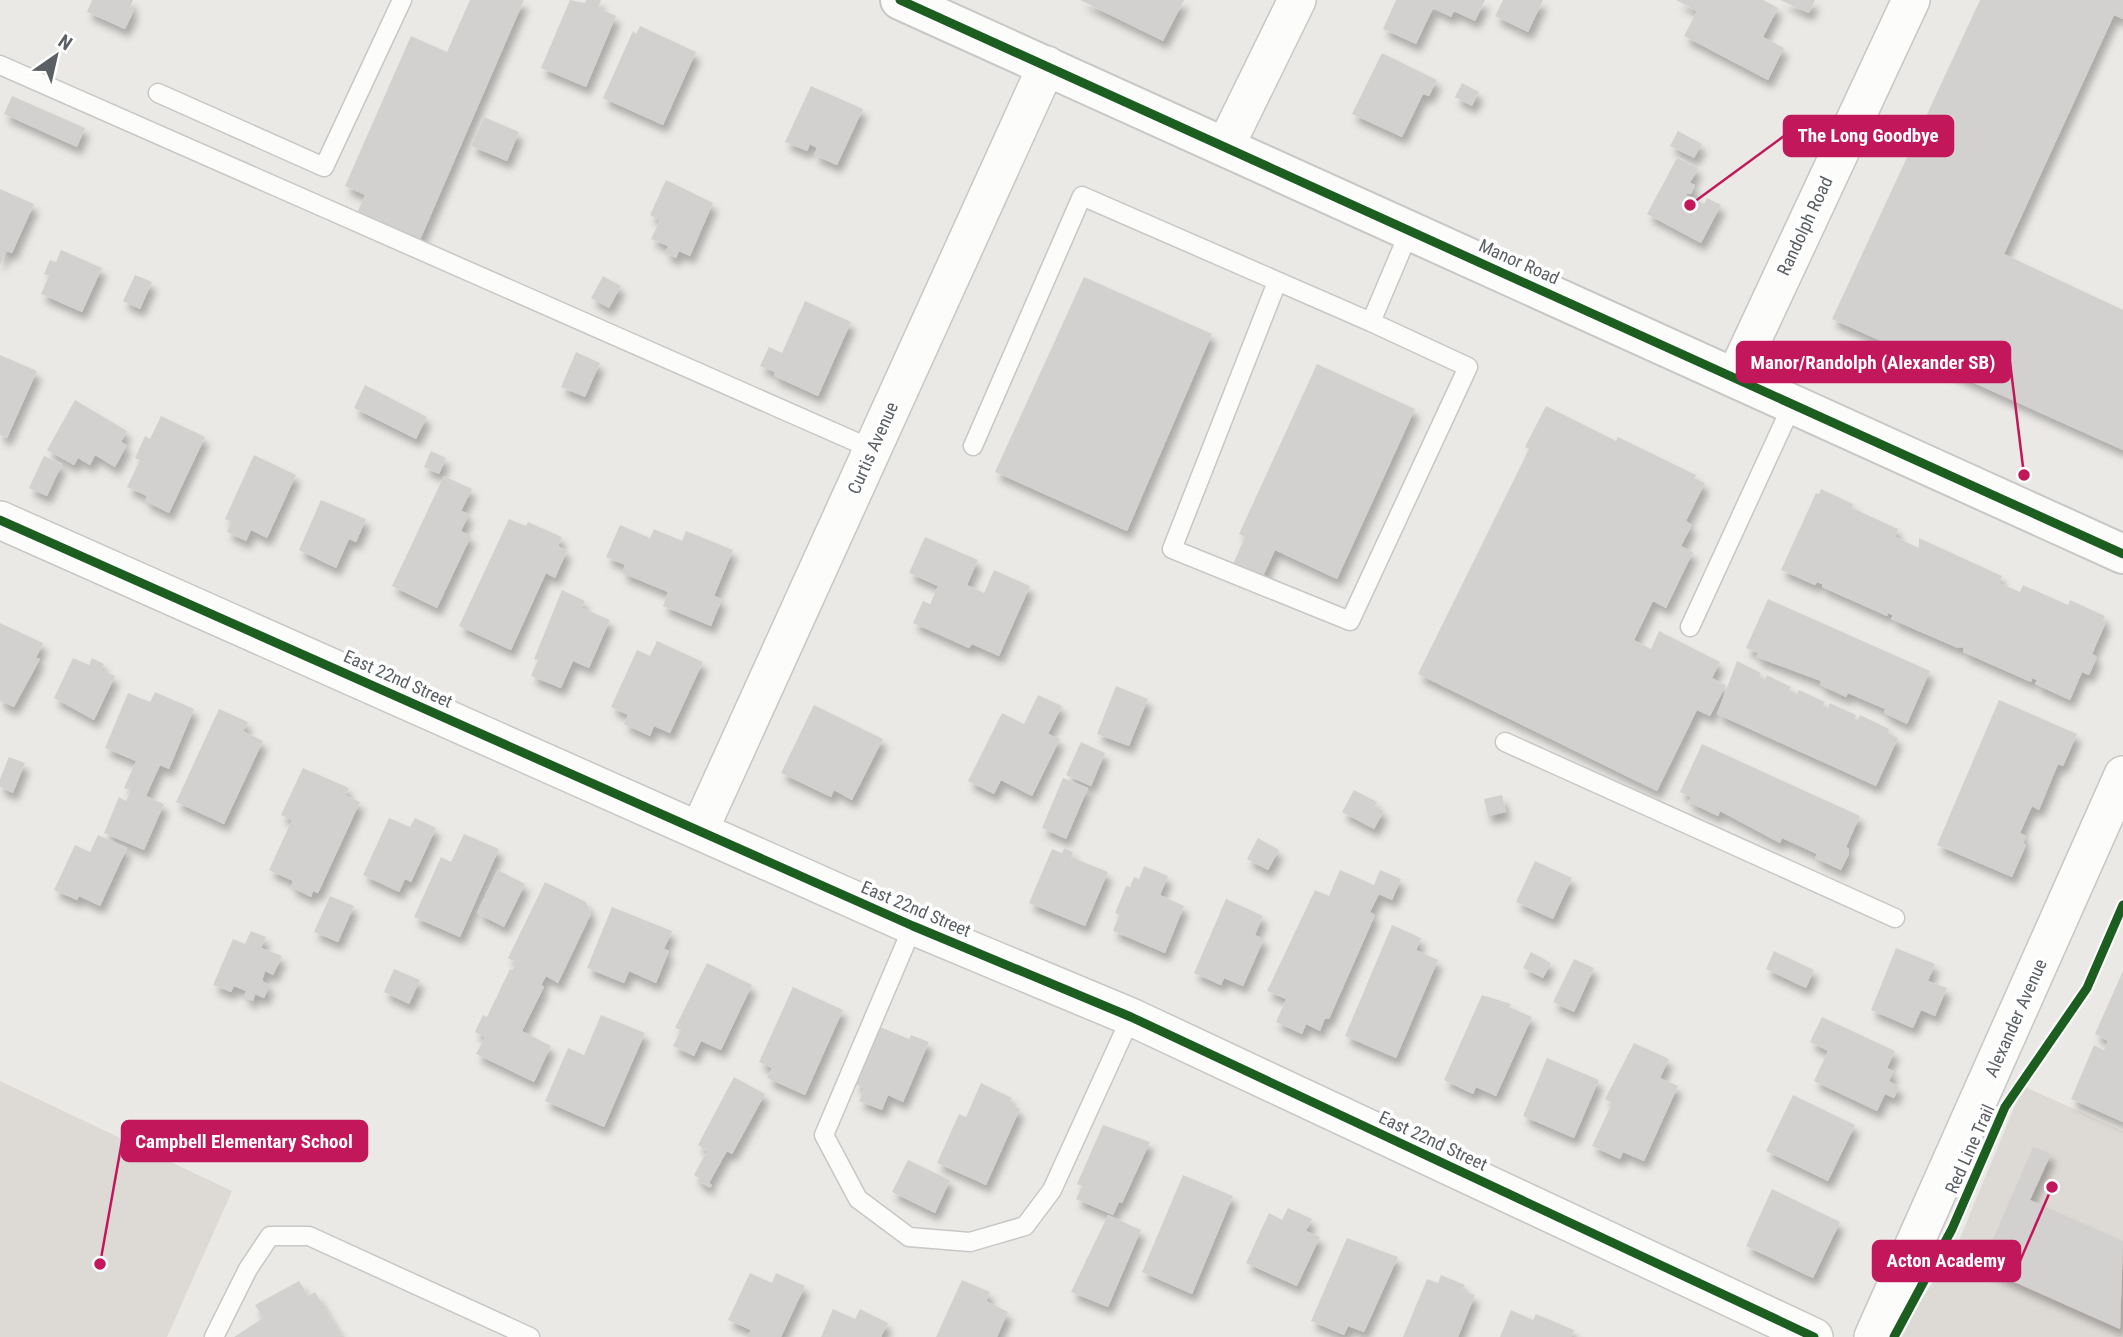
<svg xmlns="http://www.w3.org/2000/svg" width="2123" height="1337" font-family="'Roboto Condensed',sans-serif">
	<defs>
		<filter id="shadow"><feDropShadow dx="4.5" dy="8" stdDeviation="3.5" flood-color="#0004"/></filter>
	</defs>
	<rect width="100%" height="100%" fill="#ebe9e6"/>
	<!-- education -->
	<path fill="#ddd9d5" d="M0,1081l232,110 -65,146h-167z
		M2023,1086l100,45v206h-225l60,-94z"/>
	<!-- building -->
	<path fill="#d3d1d0" filter="url(#shadow)" d="M92,0h41l-3,8 4,2 -9,19 -38,-17z
		M470,0h54l-104,240 -63,-27 8,-18 -20,-9 66,-150 36,16z
		M570,0l15,3 1,-3h15l-3,8 18,8 -30,71 -45,-19z
		M1080,0h104l-21,41z
		M1396,0h89l-10,21 -21,-10 -3,6 -18,-9 -17,36 -33,-15z
		M1503,0h40l-15,32 -33,-16z
		M1676,0h87l15,8 -15,29 21,11 -16,32 -84,-44 13,-25z
		M1780,0h35l-6,13z
		M1980,0h143v19l-9,-4 -110,239 119,56v140l-291,-131z
		M640,26l56,26 -33,73 -60,-27 30,-67 3,3z
		M1382,53l55,27 -8,16 -6,-2 -21,43 -50,-23z
		M1462,83l17,9 -7,14 -17,-9z
		M811,86l52,23 -26,56 -23,-10 3,-7 -7,-4 -3,7 -22,-9z
		M12,96l73,32 -8,19 -73,-33z
		M484,117l35,15 -12,29 -36,-15z
		M1678,131l24,13 -8,14 -24,-12z
		M1677,158l21,10 -8,15 5,2 -4,9h-6l19,10 3,-6 14,7 -20,38 -54,-29z
		M666,180l47,23 -23,53 -11,-5 -3,7 -11,-5 3,-7 -17,-7 9,-19 -10,-5z
		M0,189l34,15 -22,49 -6,-2 -6,14z
		M61,250l41,18 -20,44 -41,-18 8,-18 -5,-2 6,-14 6,2z
		M135,275l17,7 -12,27 -17,-8z
		M603,276l18,10 -12,22 -18,-10z
		M1084,277l128,57 -85,197 -132,-59z
		M805,301l46,21 -33,74 -44,-20 1,-4 -15,-6 9,-19 13,6z
		M576,352l24,11 -15,34 -24,-10z
		M0,355l37,16 -30,67 -7,-3z
		M1317,364l98,45 -78,170 -62,-29 -15,33 -30,-12 15,-34 -6,-3z
		M365,385l62,32 -11,22 -62,-31z
		M75,400l52,31 -6,11 6,3 -12,22 -20,-12 -5,10 -12,-7 -4,7 -27,-15z
		M1546,406l70,35 2,-4 78,38 -2,3 11,5 -19,38 6,4 -11,21 12,6 -27,56 -13,-7 -19,39 17,9 8,-18 61,31 -8,16 14,7 -16,31 -13,-6 -40,81 -239,-117 111,-225 -4,-2z
		M161,416l44,21 -36,76 -24,-12 2,-5 -20,-9 13,-27 -5,-2 10,-22 5,3z
		M431,451l15,7 -7,16 -15,-7z
		M254,455l42,20 -29,63 -16,-8 -5,11 -19,-9 5,-10 -7,-3z
		M44,456l18,8 -15,32 -18,-8z
		M444,476l28,13 -11,22 8,3 -8,17 10,5 -34,72 -45,-22z
		M1821,489l32,15 -1,4 46,21 -3,8 24,11v-10l83,38 -3,7 21,9 3,-7 45,20 2,-5 35,16 -2,4 3,2 -14,32 5,3 -8,18 -7,-3 -12,28 -35,-16 2,-4 -5,-2 -1,4 -68,-30 1,-5 -6,1 -67,-29 2,-4 -5,-2 -1,3 -65,-29v-3l-5,-2 -2,3 -34,-15 35,-77 3,1z
		M321,500l45,19 -10,23 -7,-3 -13,29 -37,-18z
		M509,519l17,7 2,-4 34,15 -4,9 9,5 -12,27 -9,-5 -35,77 -52,-24z
		M620,525l30,13 4,-9 28,12 4,-10 47,19 -19,46 8,3 -11,27 -48,-20 5,-14 -46,-19 3,-8 -19,-8z
		M925,537l53,23 -11,25 17,8 10,-23 36,16 -31,70 -27,-12 -3,4 -56,-25 10,-22 7,3 8,-18 -29,-13z
		M562,590l23,11 -3,7 28,12 -21,48 -16,-7 -12,27 -30,-12 7,-16 -4,-1z
		M1768,599l162,72 -23,53 -23,-11 1,-4 -37,-16 -2,4 -26,-12 1,-4 -65,-24 2,-4 -12,-5z
		M0,623l43,20 -7,15 4,1 -26,48 -14,-6z
		M657,641l46,21 -33,71 -16,-7 -4,10 -26,-12 4,-9 -17,-8 26,-57 13,6z
		M73,658l16,7 3,-7 12,6 -3,6 14,6 -21,44 -40,-22z
		M1737,661l24,12 -2,4 6,3 2,-5 24,12 -2,3 8,4 2,-4 26,12 -2,3 5,3 2,-5 26,12 -2,4 4,1 2,-5 29,14 -1,4 10,5 -22,48 -159,-72z
		M1116,686l32,13 -19,47 -32,-12z
		M155,692l39,17 -25,60 -9,-4 -14,31 18,8 -20,46 -40,-17 15,-36 7,4 5,-11 -7,-2 12,-27 -31,-13 23,-55 22,9z
		M1038,695l24,11 -14,28 12,5 -28,57 -31,-16 -7,14 -26,-13 34,-68 22,11z
		M1999,700l78,34 -14,32 -5,-2 -19,46 -7,-4 -12,27 6,3 -3,7 3,2 -14,32 -75,-32z
		M814,705l69,34 -31,61 -18,-10 -3,7 -50,-24z
		M219,709l29,13 -5,9 20,10 -39,83 -48,-22z
		M1081,742l24,11 -14,33 -25,-11z
		M1702,744l158,72 -14,31 3,2v5l-8,16 -26,-12 2,-4 -35,-16 -2,5 -60,-32 -2,5 -30,-14 3,-5 -11,-5z
		M9,757l16,6 -12,30 -13,-6v-8z
		M303,768l46,20 -4,7 15,7 -42,91 -5,-2 -2,6 -20,-10 2,-6 -24,-11 23,-50 -11,-5z
		M1063,778l25,10 -22,51 -24,-11z
		M1354,790l23,12 -2,4 9,5 -10,18 -32,-17z
		M1502,795l4,17 -18,4 -4,-17z
		M389,818l21,9 5,-9 21,10 -25,54 -6,-3 -6,13 -36,-17z
		M464,834l35,15 -39,88 -46,-20 27,-60 10,5z
		M98,835l29,13 -27,58 -21,-10 -2,4 -23,-10 21,-45 15,7z
		M1258,838l21,12 -11,20 -21,-11z
		M1064,848l9,4 -2,5 37,15 -23,54 -56,-23 23,-54 10,4z
		M1535,861l37,17 -19,41 -37,-17z
		M1144,866l24,10 -8,19 24,11 -19,47 -52,-22 6,-16 -4,-2 11,-27 4,1 4,-10 5,2z
		M498,870l27,14 -21,43 -27,-14z
		M1340,870l34,15 6,-15 21,9 -9,21 -13,-6 -9,18 5,3 -46,104 -4,-1 -5,13 -14,-7 -4,10 -26,-12 10,-23 -19,-8 48,-101 14,6z
		M545,882l41,20 5,12 -33,69 -12,-7 -5,9 3,2 -22,44 29,15 -17,36 -58,-28 9,-17 -10,-5 8,-17 4,2 23,-48 3,1 3,-8 -8,-4z
		M330,896l24,10 -16,36 -24,-10z
		M1226,899l37,17 -8,19 9,4 -21,47 -19,-8 -3,7 -27,-12z
		M612,907l60,24 -8,18 5,2 -13,32 -27,-12 -5,12 -37,-15z
		M1392,925l29,13 -5,12 22,10 -42,98 -51,-22z
		M251,931l15,6 -5,11 21,8 -9,19 -8,-4 -3,10 8,4 -6,13 -9,-4 -2,7 -9,-4 2,-6 -12,-5 -3,6 -18,-7 20,-46 12,5z
		M1896,948l39,16 -7,17 19,7 -12,28 -14,-6 -8,18 -42,-18z
		M1774,951l40,19 -8,18 -40,-19z
		M1531,952l20,11 -8,15 -20,-10z
		M1574,959l20,9 -20,44 -21,-10z
		M707,963l45,22 -31,65 -20,-9 -7,15 -21,-10 8,-16 -6,-2z
		M394,969l26,11 -11,24 -25,-12z
		M2123,971v151l-52,-23 23,-54 10,5 4,-9 -13,-7z
		M793,987l50,23 -38,85 -38,-17 5,-10 -13,-6z
		M1482,995l29,9 -2,3 23,10 -36,79 -20,-9 -3,7 -29,-14z
		M601,1015l44,18 -41,94 -59,-26 23,-53 16,7z
		M1822,1017l73,34 -8,17 7,3 -5,10 10,6 -5,11 -9,-4 -8,17 -63,-30 14,-30 -18,-9z
		M880,1027l29,12 2,-4 18,7 -26,60 -15,-7 -6,15 -23,-9 5,-13 -9,-4z
		M1634,1043l35,16 -9,19 18,8 -34,75 -21,-9 -3,7 -28,-13 20,-43 -7,-4z
		M1547,1058l52,22 -25,58 -51,-22z
		M734,1077l31,17 -33,60 -5,-3 -18,32 3,2 -2,3 -12,-7 1,-3 -5,-3 13,-24 -9,-6z
		M981,1083l31,15 -3,6 11,5 -34,76 -49,-22 22,-49 7,3z
		M1793,1095l62,30 -27,56 -62,-30z
		M1103,1125l47,17 -28,61 -3,-1 -6,13 -37,-16 6,-13 -5,-2z
		M2033,1147l18,7 -21,46 93,41 -3,88 -139,-62z
		M908,1160l42,20 -15,33 -43,-21z
		M1183,1175l50,21 -41,98 -50,-22z
		M1772,1189l68,33 -27,56 -67,-32z
		M1288,1208l24,11 -6,12 14,6 -23,49 -51,-23 23,-50 13,7z
		M1108,1215l33,15 -33,77 -37,-15z
		M1347,1238l51,19 -34,75 -16,-6 -4,9 -33,-14z
		M750,1273l22,10 4,-10 29,13 -24,51h-34l4,-7 -23,-10z
		M1441,1275l24,10 -3,6 13,4 -17,42h-55l24,-58 11,4z
		M962,1280l28,12 -4,9 22,11 -11,25h-61z
		M299,1281l9,15 7,-4 27,45h-108l29,-19 -8,-13z
		M833,1309l22,10 5,-10 28,14 -7,14h-60z
		M1511,1310l22,10 3,-6 38,16 -3,7h-71z"/>
	<g fill="none" stroke-linecap="round" stroke-linejoin="round">
		<!-- lane casing -->
		<g stroke="#c7c7c7" stroke-width="21">
			<path id="lane" d="M0,65l872,384
				M158,93l166,74 78,-167
				M1371,322l39,-92
				M973,446l109,-250 289,126 97,45 -118,254 -178,-72 105,-267
				M1690,627l103,-224
				M1505,742l390,176
				M913,926l-89,209 34,64 51,38 61,5 55,-16 27,-36 79,-173
				M214,1337l34,-68 22,-33h39l221,101"/>
		</g>
		<!-- street casing -->
		<g stroke="#c7c7c7" stroke-width="40">
			<path id="street" d="M1225,147l72,-147
				M1735,377l176,-377
				M0,520l913,406 218,91 683,320
				M699,831l348,-766
				M1873,1337l250,-562"/>
		</g>
		<!-- secondary casing -->
		<g stroke="#c6c7c7" stroke-width="42">
			<path id="secondary" d="M900,0l1223,554"/>
		</g>
		<!-- lane -->
		<use href="#lane" stroke="#fcfcfb" stroke-width="18"/>
		<!-- street -->
		<use href="#street" stroke="#fcfcfb" stroke-width="37"/>
		<!-- secondary -->
		<use href="#secondary" stroke="#fcfcfb" stroke-width="38"/>
		<!-- cycleway casing -->
		<g stroke="#fff" stroke-width="13">
			<path id="cycleway" d="M900,0l1223,554
				M0,520l913,406 218,91 683,320
				M1894,1337l58,-108 53,-122 82,-119 36,-83"/>
		</g>
		<!-- cycleway -->
		<use href="#cycleway" stroke="#1b5e20" stroke-width="9"/>
	</g>
	<g text-anchor="middle" stroke-width="7" stroke-linejoin="round" paint-order="stroke">
		<!-- street labels -->
		<g font-size="18" fill="#5b6064" stroke="#fff">
			<text transform="translate(1805 226) rotate(-65)" y="6">Randolph Road</text>
			<text transform="translate(1519 262) rotate(24)" y="6">Manor Road</text>
			<text transform="translate(873 448) rotate(-66)" y="6">Curtis Avenue</text>
			<text transform="translate(398 679) rotate(24)" y="6">East 22nd Street</text>
			<text transform="translate(916 909) rotate(23)" y="6">East 22nd Street</text>
			<text transform="translate(2016 1018) rotate(-66)" y="6">Alexander Avenue</text>
			<text transform="translate(1433 1141) rotate(25)" y="6">East 22nd Street</text>
			<text transform="translate(1970 1149) rotate(-66)" y="6">Red Line Trail</text>
		</g>
	</g>
	<!-- callouts -->
	<path fill="none" stroke="#c2185b" stroke-width="2.5" d="M1690 205L1784 136M2024 475L2010 362M100 1264L122 1141M2052 1187L2020 1261"/>
	<g fill="#c2185b" stroke="#fff" stroke-width="2.5">
		<circle cx="1690" cy="205" r="7"/>
		<circle cx="2024" cy="475" r="7"/>
		<circle cx="100" cy="1264" r="7"/>
		<circle cx="2052" cy="1187" r="7"/>
	</g>
	<g fill="#c2185b" stroke="#c2185b" stroke-width="2.5">
		<rect x="1784" y="116" width="169" height="40" rx="7"/>
		<rect x="1737" y="342" width="273" height="40" rx="7"/>
		<rect x="122" y="1121" width="245" height="40" rx="7"/>
		<rect x="1873" y="1241" width="147" height="40" rx="7"/>
	</g>
	<g font-size="19" text-anchor="middle" font-weight="bold" fill="#fff">
		<text x="1868" y="142">The Long Goodbye</text>
		<text x="1873" y="369">Manor/Randolph (Alexander SB)</text>
		<text x="244" y="1148">Campbell Elementary School</text>
		<text x="1946" y="1267">Acton Academy</text>
	</g>
	<!-- north arrow -->
	<g transform="translate(56 56) rotate(34)" stroke="#ffffff" stroke-width="5" paint-order="stroke">
	<path d="M0-5L12 26L0 18L-12 26Z" fill="#5b6064"/>
	<text y="-10" font-size="19" font-weight="bold" text-anchor="middle" fill="#5b6064">N</text>
	</g>
</svg>
